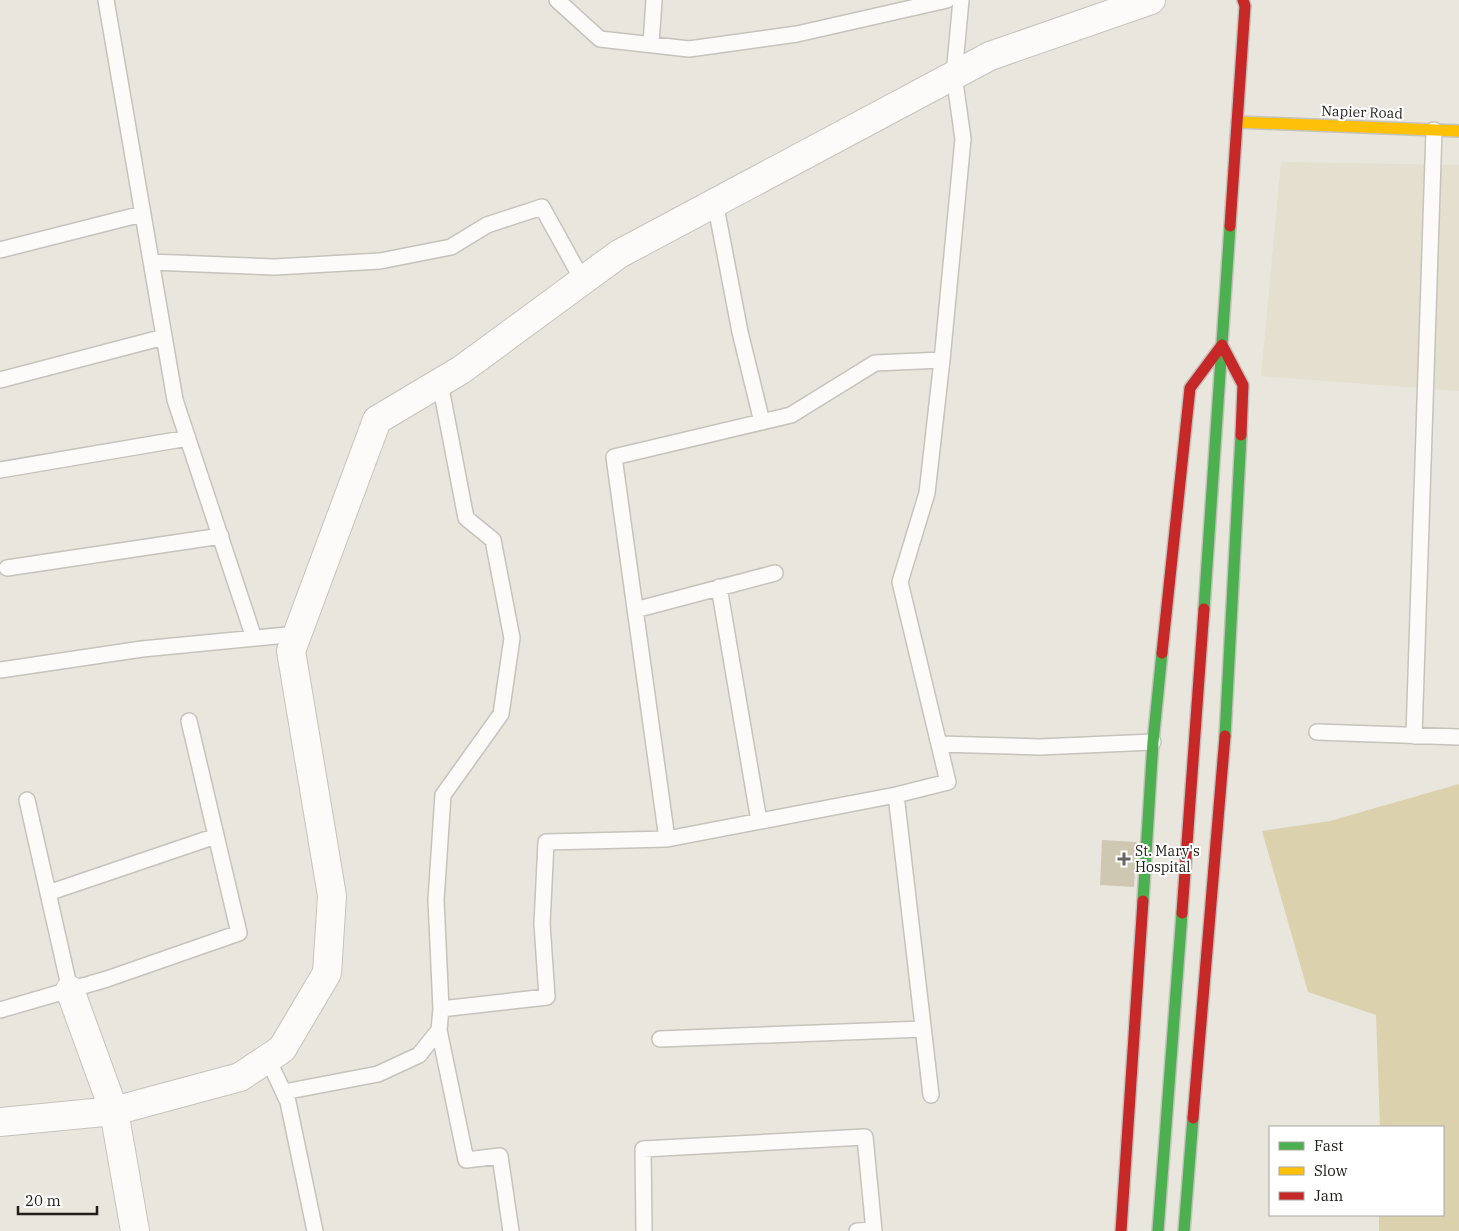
<svg xmlns="http://www.w3.org/2000/svg" width="1459" height="1231" font-family="'IBM Plex Serif',serif">
	<rect width="100%" height="100%" fill="#e9e6de"/>
	<!-- built -->
	<path fill="#e4dfce" d="M1281,162l178,3v226l-198,-15z"/>
	<!-- green -->
	<path fill="#dcd1ad" d="M1459,784v447h-80v-16h64v-88h-63l-4,-112 -68,-23 -46,-161 68,-10z"/>
	<!-- building -->
	<path fill="#cec8b3" d="M1102,840l35,2 -3,45 -34,-2z"/>
	<g fill="none" stroke-linecap="round" stroke-linejoin="round">
		<!-- lane casing -->
		<g stroke="#c5c3bc" stroke-width="18">
			<path id="lane" d="M106,0l69,400 79,238
				M557,0l43,39 89,10 108,-15 150,-34
				M651,44l3,-44
				M715,202l25,130 22,90
				M0,250l142,-36
				M151,262l124,5 105,-6 71,-14 36,-22 55,-18 41,74
				M0,380l164,-43
				M0,470l188,-32
				M7,568l214,-32
				M719,587l40,234
				M635,610l140,-37
				M0,670l142,-21 155,-15
				M1317,732l142,5
				M1414,736l20,-606
				M939,744l101,3 113,-5
				M896,795l35,300
				M27,800l43,190
				M667,839l-53,-382 177,-42 84,-52 67,-3
				M48,893l168,-57
				M441,1009l106,-12 -5,-73 4,-82 121,-3 229,-44 52,-13 -48,-200 27,-89 15,-133 21,-221 -9,-64 7,-75
				M0,1010l107,-31 132,-46 -50,-212
				M439,1030l27,130 34,-4 11,75
				M660,1039l263,-10
				M268,1059l20,43 27,129
				M284,1092l94,-18 41,-19 20,-25 2,-21 -5,-109 7,-105 58,-81 11,-76 -19,-98 -27,-22 -26,-135
				M644,1231l-1,-82 222,-12 9,94
				M857,1231l17,-1"/>
		</g>
		<!-- street casing -->
		<g stroke="#c5c3bc" stroke-width="30">
			<path id="street" d="M70,990l44,121 21,120
				M0,1122l114,-11 126,-34 42,-28 45,-76 5,-77 -41,-245 86,-231 84,-50 158,-116 371,-198 161,-56"/>
		</g>
		<!-- fast casing -->
		<g stroke="#c5c3bc" stroke-width="14">
			<path id="fast" d="M1204,609l26,-383
				M1225,736l16,-301
				M1143,901l10,-159 9,-89
				M1158,1231l24,-318
				M1184,1231l9,-113"/>
		</g>
		<!-- slow casing -->
		<g stroke="#c5c3bc" stroke-width="14">
			<path id="slow" d="M1237,122l222,9"/>
		</g>
		<!-- jam casing -->
		<g stroke="#c5c3bc" stroke-width="14">
			<path id="jam" d="M1230,226l15,-220 -2,-6
				M1162,653l28,-265 32,-43 21,40 -2,50
				M1182,913l22,-304
				M1193,1118l32,-382
				M1121,1231l22,-330"/>
		</g>
		<!-- lane -->
		<use href="#lane" stroke="#fcfbfa" stroke-width="15"/>
		<!-- street -->
		<use href="#street" stroke="#fcfbfa" stroke-width="28"/>
		<!-- fast -->
		<use href="#fast" stroke="#4caf50" stroke-width="11"/>
		<!-- slow -->
		<use href="#slow" stroke="#ffc107" stroke-width="11"/>
		<!-- jam -->
		<use href="#jam" stroke="#c62828" stroke-width="11"/>
	</g>
	<!-- markers -->
	<path fill="#67655f" stroke="#fff" stroke-width="2" d="M1121.5 851.5h5v5h5v5h-5v5h-5v-5h-5v-5h5z"/>
	<g text-anchor="middle" stroke-width="4" stroke-linejoin="round" paint-order="stroke">
		<!-- street labels -->
		<g font-size="14" fill="#21201a" stroke="#fff">
			<text transform="translate(1362 112) rotate(2)" y="5">Napier Road</text>
		</g>
		<!-- poi labels -->
		<g font-size="14" fill="#21201a" stroke="#fff" text-anchor="start">
			<text x="1135" y="856">St. Mary's<tspan x="1135" dy="16">Hospital</tspan></text>
		</g>
	</g>
	<!-- legend -->
	<rect x="1269" y="1126" width="175" height="90" fill="#ffffff" stroke="#a6a6a3"/>
	<rect x="1279" y="1142" width="25" height="8" fill="#4caf50" stroke="#a6a6a3"/>
	<text x="1314" y="1151" font-size="15" fill="#21201a">Fast</text>
	<rect x="1279" y="1167" width="25" height="8" fill="#ffc107" stroke="#a6a6a3"/>
	<text x="1314" y="1176" font-size="15" fill="#21201a">Slow</text>
	<rect x="1279" y="1192" width="25" height="8" fill="#c62828" stroke="#a6a6a3"/>
	<text x="1314" y="1201" font-size="15" fill="#21201a">Jam</text>
	<!-- scale -->
	<path d="M18 1206v8h79v-8" fill="none" stroke="#21201a" stroke-width="2.5"/>
	<text x="25" y="1206" font-size="15" fill="#21201a" stroke="#ffffff" stroke-width="4" paint-order="stroke">20 m</text>
</svg>
